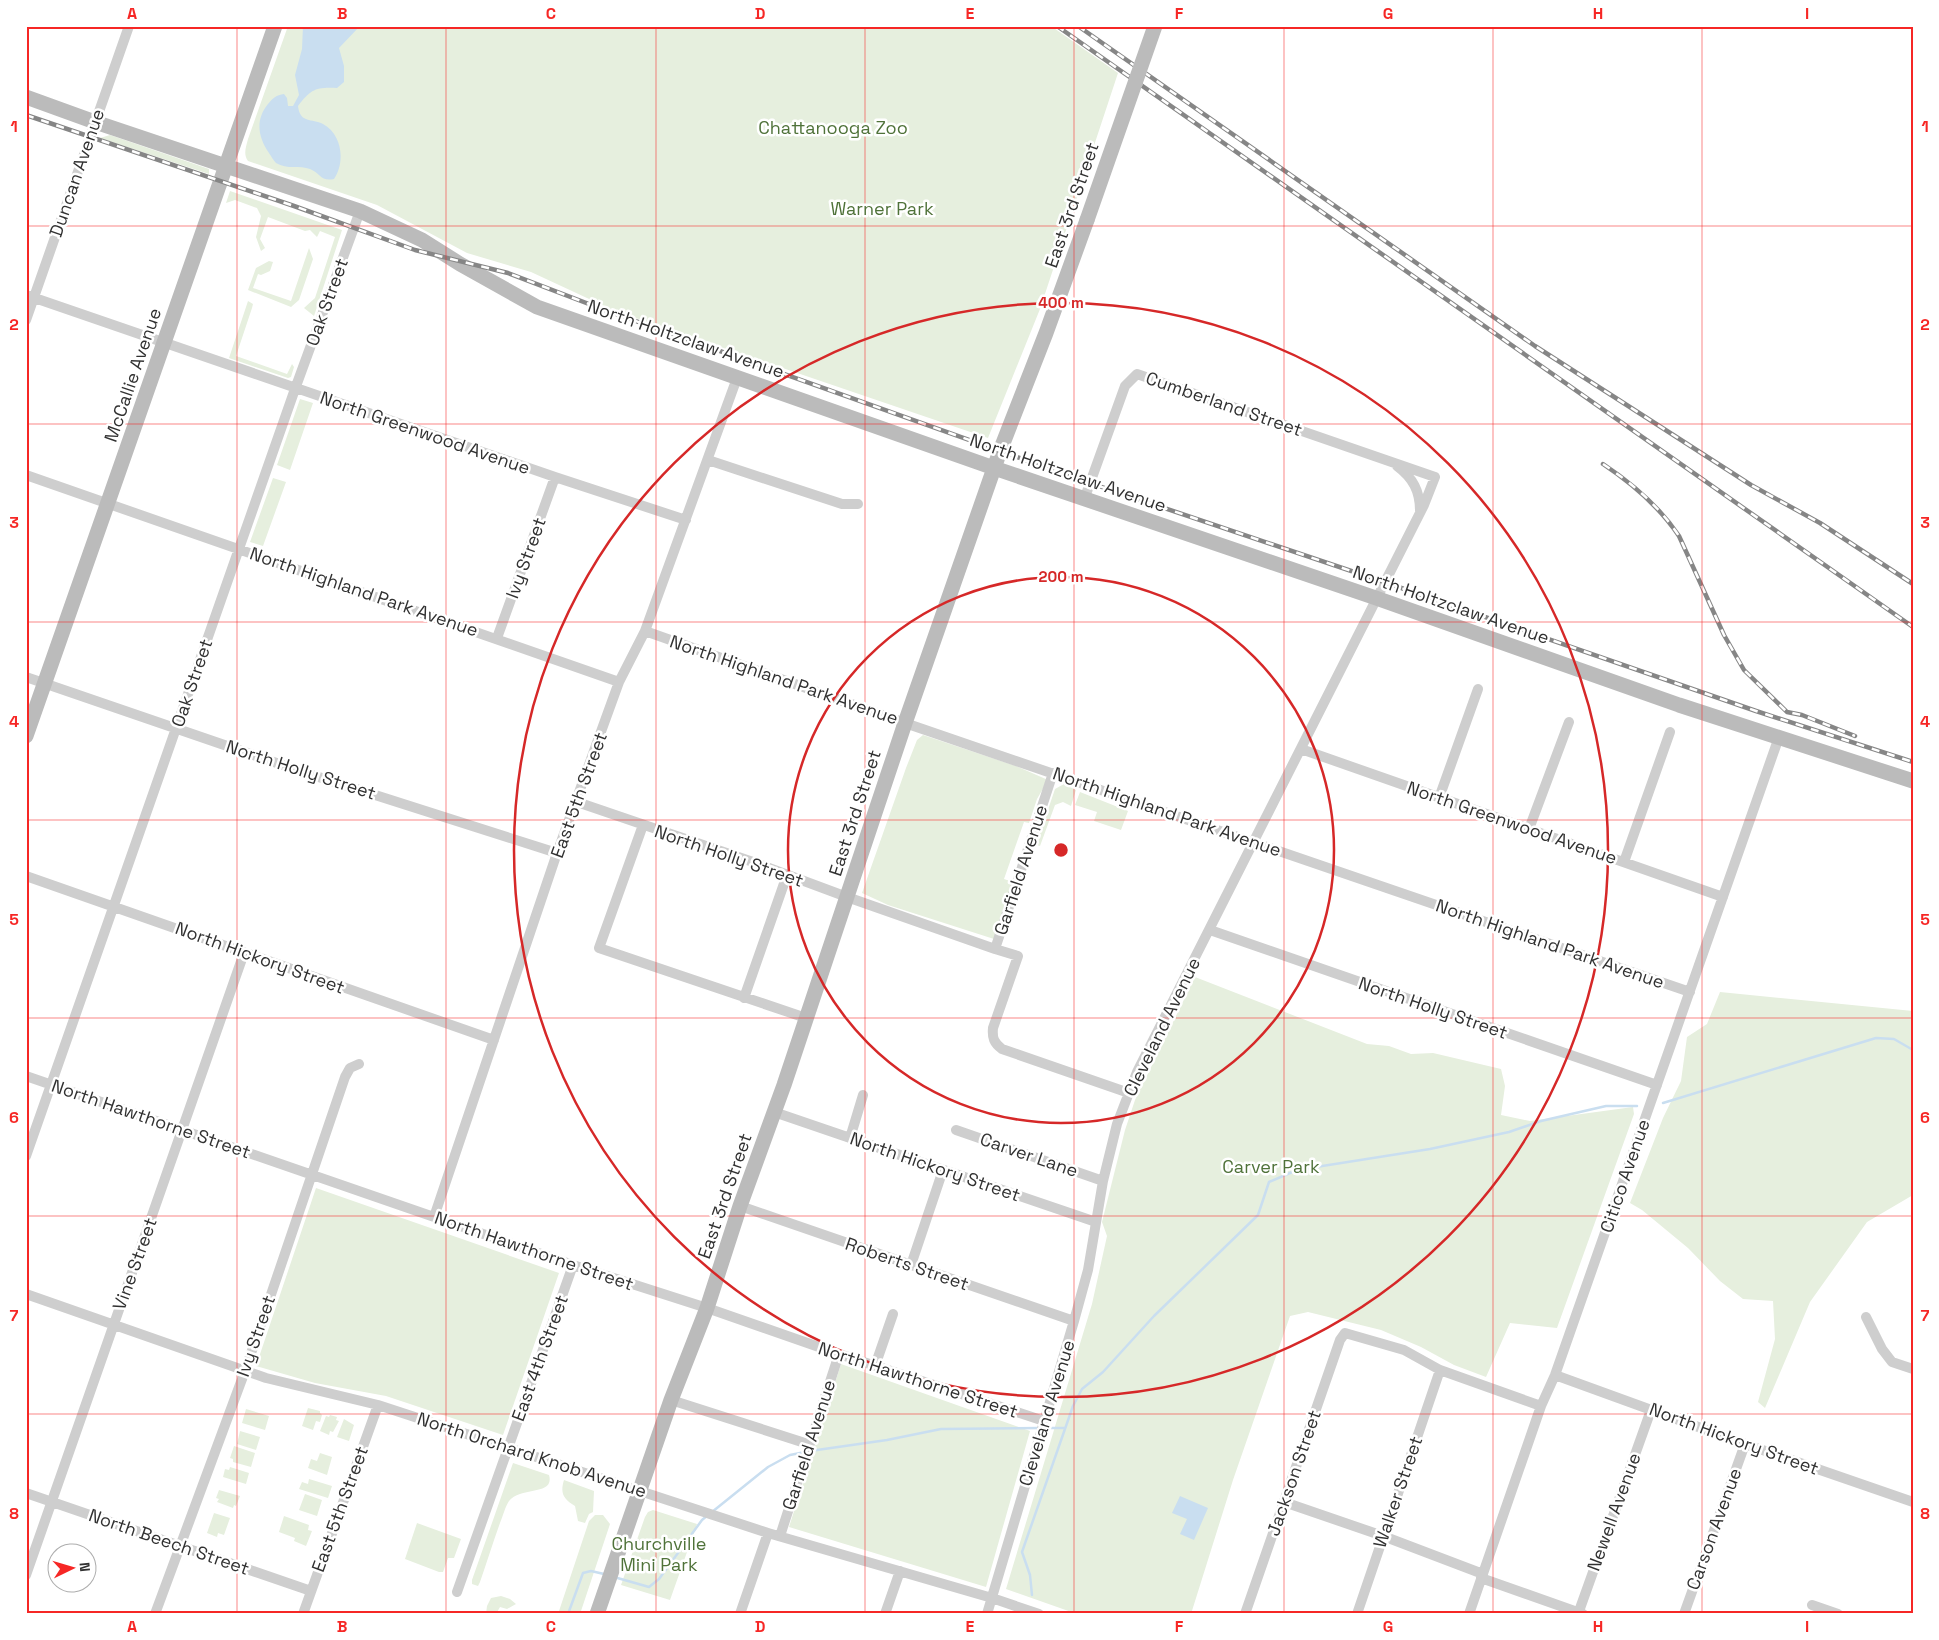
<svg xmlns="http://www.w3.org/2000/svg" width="1939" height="1640" font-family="'Space Grotesk',sans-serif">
  <rect width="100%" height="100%" fill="#fff"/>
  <path fill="#e6efde" d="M288,26H1051L1118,73L1040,309L988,438L615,311L531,272L467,253L377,205L248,161C243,154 246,147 248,139Z
    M110,135L209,169V174L100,138Z
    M230,191L342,230L314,316L304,308L315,298L335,237L320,231L317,237L310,230L305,231L268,217L260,239L265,248L261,251L256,237L261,216L257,208L235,200L226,203Z
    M309,248L313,259L299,300L291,307L248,290L256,268L269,261L273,262L270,271L261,275L258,274L253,288L291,301Z
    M248,301L253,304L252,308L236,356L287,374L292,364L294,367L291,377L288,378L229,358Z
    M300,399L313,403L290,470L277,465Z
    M273,478L286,482L263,546L250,542Z
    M923,735L1016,766L1048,780L1037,799L1029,823L1024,822L1004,879L1013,882L994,939L888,905L862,893L906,768L917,740Z
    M1064,784L1076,790L1071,806L1063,802L1055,805L1040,846L1036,845L1055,789Z
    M1080,792L1128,811L1121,830L1094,821L1097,812L1075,805Z
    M1195,977L1367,1044L1389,1046L1411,1054L1433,1053L1501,1069L1505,1086L1501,1115L1530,1121L1633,1107L1634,1114L1557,1328L1510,1323L1486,1377L1454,1365L1421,1347L1381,1330L1308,1312L1290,1316L1233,1480L1191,1614H1077L1006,1589L1092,1304L1107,1236L1102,1222L1125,1130L1135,1100Z
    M1720,992L1913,1011V1195L1867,1222L1810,1302L1765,1408L1758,1402L1775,1339L1773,1301L1743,1299L1720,1281L1688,1248L1642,1210L1630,1203L1663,1118L1681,1081L1687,1037L1707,1024Z
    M316,1188L559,1273L503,1435L386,1396L315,1383L256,1366Z
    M841,1364L1030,1431L986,1587L789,1527Z
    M308,1408L320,1411V1413L322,1415L320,1422L316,1421L313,1430L302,1426Z
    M246,1409L269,1416L265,1430L242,1423Z
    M330,1415L337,1417L336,1420L339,1421L333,1432L330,1431L329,1435L320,1431L326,1416L329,1417Z
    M344,1419L354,1425L349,1441L337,1437Z
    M240,1431L260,1437L256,1450L237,1444Z
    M234,1446L255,1453L251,1467L233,1462V1459L230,1458Z
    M320,1453L332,1457L327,1475L308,1468L311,1459L317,1461Z
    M513,1463L549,1475C555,1496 521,1486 509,1501C505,1507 503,1516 500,1523C493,1542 487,1562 480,1582L478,1586L472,1584V1580Z
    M230,1467L249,1473L246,1484L223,1477L225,1469L229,1470Z
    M309,1479L332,1486L328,1498L299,1489L302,1482L308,1484Z
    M564,1480L594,1491L593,1512L589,1514L585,1523L578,1521L575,1506C563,1499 560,1493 564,1480Z
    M219,1490L240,1496L236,1506L234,1505L233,1508L217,1502L219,1499L216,1498Z
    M305,1494L322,1500L317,1516L299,1510Z
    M653,1510L697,1524L670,1600L621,1585L645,1517L648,1512Z
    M214,1513L230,1518L224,1535L218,1533L217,1537L207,1533Z
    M595,1515H603L610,1524L580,1614H558L589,1521Z
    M284,1516L309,1525L308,1530L312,1531L306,1546L294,1541L295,1538L279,1532Z
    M417,1523L461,1539L454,1558H448L443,1572H439L405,1559Z
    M501,1596L510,1599L516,1604L507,1609L500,1607L496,1614H486L487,1606L491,1598Z"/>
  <path fill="#c9def0" d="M303,26H360L339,48L344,66V82L337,88C316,87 311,89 298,106C300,124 312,118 323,124C343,135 345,163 334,179C321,182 320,173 310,169C300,165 287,170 276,163C274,161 271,156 269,153C258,137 255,120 268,104C273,98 276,95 284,94L287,98L288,106H293L299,95L295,75L302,49Z
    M1180,1496L1208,1508L1194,1540L1180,1534L1187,1519L1172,1513Z"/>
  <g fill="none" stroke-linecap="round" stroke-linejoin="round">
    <path stroke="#c9def0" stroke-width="2.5" d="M1663,1103L1876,1038L1894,1039L1913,1050
      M1046,1428H1065
      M810,1451L887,1440L941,1429L1040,1428
      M712,1512L768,1467L790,1455L805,1452
      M614,1577L649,1587L659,1579L702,1520L708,1515
      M1032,1595L1030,1575L1022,1552L1073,1406L1082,1389L1103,1372L1154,1316L1258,1215L1269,1182L1297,1170L1430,1149L1509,1132L1541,1121L1606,1106H1637
      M568,1614L583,1573L591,1571L604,1574"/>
    <path stroke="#cecece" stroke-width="10" d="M26,295L555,477L686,520
      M26,320L129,26
      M708,460L842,504H858
      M1397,466C1413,478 1420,491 1420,511
      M26,475L619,682
      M645,631L905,723L1690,992
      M497,638L555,477
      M26,677L303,772L557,853
      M1301,749L1723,897
      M1053,773L995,949L1018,956L993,1028C992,1038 994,1043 1002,1049L1129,1093
      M1439,798L1478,689
      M577,802L750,861L847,897L995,949
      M643,825L599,948L806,1018
      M1529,829L1569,722
      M1624,862L1670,732
      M26,876L494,1040
      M1210,930L1657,1085
      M744,998L787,875
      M26,1076L573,1265L707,1308L839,1354L1044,1421
      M774,1112L1096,1222
      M956,1130L1103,1181
      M850,1138L863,1095
      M26,1156L295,389L360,211
      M740,1206L1074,1321
      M434,1217L557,853L619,682L645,631L737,378
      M911,1265L943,1170
      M26,1294L266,1378L378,1405L768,1533L992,1598L1039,1614
      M1866,1317L1882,1349L1892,1362L1913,1369
      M875,1366L893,1314
      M1555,1375L1745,1444L1913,1502
      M671,1400L808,1444
      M26,1493L311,1591
      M1284,1502L1383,1536L1483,1574
      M780,1536L839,1354
      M26,1575L244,953
      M1481,1578L1583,1614
      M457,1592L573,1265
      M1812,1605L1838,1614
      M155,1614L245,1371L345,1077L350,1068L359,1064
      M303,1614L378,1405
      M740,1614L768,1533
      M885,1614L900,1571
      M987,1614L1074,1321L1088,1270L1103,1181L1117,1124L1137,1072L1424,505L1435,477L1137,374L1125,386L1085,497
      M1245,1614L1340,1340L1345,1333L1404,1350L1440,1370L1541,1406
      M1357,1614L1440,1370
      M1469,1614L1541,1406L1555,1375L1779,737
      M1578,1614L1651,1410
      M1684,1614L1745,1444"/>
    <path stroke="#bbb" stroke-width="15" d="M26,97L95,122L360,211L422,240L460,264L537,307L994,468L1376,598L1679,705L1913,781
      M26,736L275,26
      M597,1614L671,1400L707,1308L740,1206L784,1085L905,723L1000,451L1046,333L1087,220"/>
    <defs>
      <path id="rail" d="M1057,26L1913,627
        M1078,26L1535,346L1751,485L1820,523L1913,584
        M26,115L294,206L415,250L508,273L602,309L1090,483L1384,582L1756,711L1913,762
        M1603,464C1633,484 1659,506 1679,536L1724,635L1744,670L1787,712L1802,715L1855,736"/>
    </defs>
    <use href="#rail" stroke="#868686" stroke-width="4.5"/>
    <use href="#rail" stroke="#fff" stroke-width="2.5" stroke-dasharray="8" stroke-linecap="butt"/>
    <path stroke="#bbb" stroke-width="15" d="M1087,220L1155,26"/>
  </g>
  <path fill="none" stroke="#f62725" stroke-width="1" stroke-opacity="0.55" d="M237,26V1614M446,26V1614M656,26V1614M865,26V1614M1074,26V1614M1284,26V1614M1493,26V1614M1702,26V1614M26,226H1913M26,424H1913M26,622H1913M26,820H1913M26,1018H1913M26,1216H1913M26,1414H1913"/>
  <g fill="none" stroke="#d62828" stroke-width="2.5">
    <circle cx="1061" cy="850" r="273"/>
    <circle cx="1061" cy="850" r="547"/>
  </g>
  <g text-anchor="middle" stroke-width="5" stroke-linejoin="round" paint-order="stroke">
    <g font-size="18" fill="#4f7239" stroke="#fff">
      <text x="833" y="134">Chattanooga Zoo</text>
      <text x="882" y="215">Warner Park</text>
      <text x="1271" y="1173">Carver Park</text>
      <text x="659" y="1550">Churchville<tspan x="659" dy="21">Mini Park</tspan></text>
    </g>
    <g font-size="18" fill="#313131" stroke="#fff">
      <text transform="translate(77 173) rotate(-71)" y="6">Duncan Avenue</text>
      <text transform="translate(1072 205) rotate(-71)" y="6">East 3rd Street</text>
      <text transform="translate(327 302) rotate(-70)" y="6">Oak Street</text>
      <text transform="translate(686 339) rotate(19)" y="6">North Holtzclaw Avenue</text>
      <text transform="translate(133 375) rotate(-71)" y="6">McCallie Avenue</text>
      <text transform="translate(1224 404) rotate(19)" y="6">Cumberland Street</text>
      <text transform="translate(425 433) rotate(19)" y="6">North Greenwood Avenue</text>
      <text transform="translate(1068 473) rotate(19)" y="6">North Holtzclaw Avenue</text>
      <text transform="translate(526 558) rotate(-70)" y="6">Ivy Street</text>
      <text transform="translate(364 592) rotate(19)" y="6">North Highland Park Avenue</text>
      <text transform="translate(1451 605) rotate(19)" y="6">North Holtzclaw Avenue</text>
      <text transform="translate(784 680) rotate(19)" y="6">North Highland Park Avenue</text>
      <text transform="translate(192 683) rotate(-71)" y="6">Oak Street</text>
      <text transform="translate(301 770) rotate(18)" y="6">North Holly Street</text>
      <text transform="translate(579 795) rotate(-70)" y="6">East 5th Street</text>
      <text transform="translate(1167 812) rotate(19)" y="6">North Highland Park Avenue</text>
      <text transform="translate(855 813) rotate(-72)" y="6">East 3rd Street</text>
      <text transform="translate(1512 823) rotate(19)" y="6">North Greenwood Avenue</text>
      <text transform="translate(729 856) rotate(19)" y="6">North Holly Street</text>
      <text transform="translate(1021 870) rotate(-72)" y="6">Garfield Avenue</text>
      <text transform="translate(1550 944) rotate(19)" y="6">North Highland Park Avenue</text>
      <text transform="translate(260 958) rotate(20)" y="6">North Hickory Street</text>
      <text transform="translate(1433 1008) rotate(19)" y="6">North Holly Street</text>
      <text transform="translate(1162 1027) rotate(-64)" y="6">Cleveland Avenue</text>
      <text transform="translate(151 1119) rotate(19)" y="6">North Hawthorne Street</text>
      <text transform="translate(1029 1155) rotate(19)" y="6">Carver Lane</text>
      <text transform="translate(935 1167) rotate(19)" y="6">North Hickory Street</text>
      <text transform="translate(1625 1176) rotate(-71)" y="6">Citico Avenue</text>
      <text transform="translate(725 1196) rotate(-71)" y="6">East 3rd Street</text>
      <text transform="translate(534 1251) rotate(19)" y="6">North Hawthorne Street</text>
      <text transform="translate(135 1264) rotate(-70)" y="6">Vine Street</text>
      <text transform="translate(907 1264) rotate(19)" y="6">Roberts Street</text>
      <text transform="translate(256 1336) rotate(-71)" y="6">Ivy Street</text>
      <text transform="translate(540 1358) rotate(-70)" y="6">East 4th Street</text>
      <text transform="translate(918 1380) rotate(18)" y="6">North Hawthorne Street</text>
      <text transform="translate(1047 1413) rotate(-73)" y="6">Cleveland Avenue</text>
      <text transform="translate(1734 1439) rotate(20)" y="6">North Hickory Street</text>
      <text transform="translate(809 1445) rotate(-72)" y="6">Garfield Avenue</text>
      <text transform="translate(532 1455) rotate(18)" y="6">North Orchard Knob Avenue</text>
      <text transform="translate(1294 1473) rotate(-71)" y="6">Jackson Street</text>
      <text transform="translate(1398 1492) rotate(-71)" y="6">Walker Street</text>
      <text transform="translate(340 1509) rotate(-70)" y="6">East 5th Street</text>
      <text transform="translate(1614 1512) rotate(-70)" y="6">Newell Avenue</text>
      <text transform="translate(1714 1529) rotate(-70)" y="6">Carson Avenue</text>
      <text transform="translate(169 1542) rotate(19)" y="6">North Beech Street</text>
    </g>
  </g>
  <circle cx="1061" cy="850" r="8" fill="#d62828" stroke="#fff" stroke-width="2.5"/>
  <g font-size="15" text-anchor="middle" font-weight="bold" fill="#d62828" stroke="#fff" stroke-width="5" stroke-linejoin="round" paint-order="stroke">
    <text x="1061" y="308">400 m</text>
    <text x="1061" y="582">200 m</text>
  </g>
  <rect width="1939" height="1640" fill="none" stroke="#ffffff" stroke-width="55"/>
  <g transform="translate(72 1568) rotate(85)"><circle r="24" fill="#ffffff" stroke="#adadad"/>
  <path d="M0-4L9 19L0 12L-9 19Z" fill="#f62725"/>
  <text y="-8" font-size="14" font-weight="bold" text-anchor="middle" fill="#313131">N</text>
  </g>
  <rect x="28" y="28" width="1884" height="1584" fill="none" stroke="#f62725" stroke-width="2"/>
  <g font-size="16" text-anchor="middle" font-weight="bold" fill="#f62725">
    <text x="132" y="19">A</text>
    <text x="342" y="19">B</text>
    <text x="551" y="19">C</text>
    <text x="760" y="19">D</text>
    <text x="970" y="19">E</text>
    <text x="1179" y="19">F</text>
    <text x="1388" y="19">G</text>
    <text x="1598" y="19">H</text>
    <text x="1807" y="19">I</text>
    <text x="14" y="132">1</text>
    <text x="1925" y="132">1</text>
    <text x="14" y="330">2</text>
    <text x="1925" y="330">2</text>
    <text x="14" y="528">3</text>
    <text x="1925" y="528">3</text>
    <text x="14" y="727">4</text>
    <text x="1925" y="727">4</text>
    <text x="14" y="925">5</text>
    <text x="1925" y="925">5</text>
    <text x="14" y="1123">6</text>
    <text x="1925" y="1123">6</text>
    <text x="14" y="1321">7</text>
    <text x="1925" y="1321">7</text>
    <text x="14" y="1519">8</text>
    <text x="1925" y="1519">8</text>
    <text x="132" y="1632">A</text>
    <text x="342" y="1632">B</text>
    <text x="551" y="1632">C</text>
    <text x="760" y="1632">D</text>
    <text x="970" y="1632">E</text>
    <text x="1179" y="1632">F</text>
    <text x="1388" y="1632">G</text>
    <text x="1598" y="1632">H</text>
    <text x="1807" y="1632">I</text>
  </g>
</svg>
